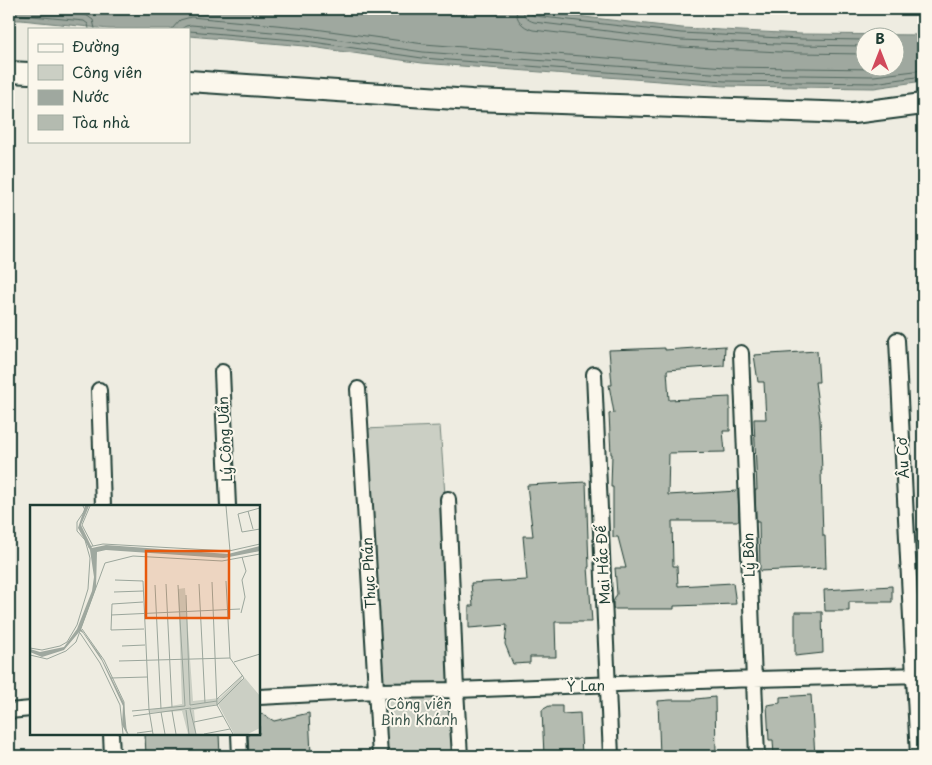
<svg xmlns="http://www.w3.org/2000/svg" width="932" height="765" font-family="'Playpen Sans',sans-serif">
  <rect width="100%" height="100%" fill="#eeece1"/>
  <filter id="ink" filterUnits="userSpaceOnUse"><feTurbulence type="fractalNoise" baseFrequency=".02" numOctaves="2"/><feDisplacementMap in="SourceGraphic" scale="10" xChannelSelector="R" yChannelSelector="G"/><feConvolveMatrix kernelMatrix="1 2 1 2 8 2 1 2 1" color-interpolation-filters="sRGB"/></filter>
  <g filter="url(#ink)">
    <path fill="#cbcfc4" stroke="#75867c" d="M440,426L464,756H380L363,429Z"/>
    <path fill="#9fa89f" stroke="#6c7d74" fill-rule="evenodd" d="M9,9H513L682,28L801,34L923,35V81L874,88L725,86L422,63L305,46L189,36V29H109L21,20H9ZM864,38H894V68H864Z"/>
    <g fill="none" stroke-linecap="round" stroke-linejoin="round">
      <path stroke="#52685f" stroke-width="1" d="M9,9H22L86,15L93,20L95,29
        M516,9C516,20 522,27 533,30L680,47L800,53L864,54
        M523,9C523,16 527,20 534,22L681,40L801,45L864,46
        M530,9L531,14L535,16L681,33L801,39L864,40
        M9,15H22L84,21L88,24L89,29
        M172,29L180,20L191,17L308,28L424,44L725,67L873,69L883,68
        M181,29L186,26L191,25L307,35L423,52L725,74L874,76L923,70
        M189,31L306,41L422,58L725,81L874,83L923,76"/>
    </g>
    <path fill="#b4bbb0" stroke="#1f3d34" d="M725,346L724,366L667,370L669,400L730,397V431H723L725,452L669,453L668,495L738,491L739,521H672L673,566H677L678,586L733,583L736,604L674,606V609H613V602L617,594L615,568H626L618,537H613V487H611L612,454H611L609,414L614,413L609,385H612L609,350L665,348V350Z
      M817,351L819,382H815L820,419L822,471H821L823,536H825L826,568L760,571L759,522H756L755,490H757L754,419H766L764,382H758L754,355Z
      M586,482L589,567H588L592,622H555L556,657H530V663L513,664L505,644L507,625L469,628V606H473L471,583L527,580L523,536H533L527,485Z
      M892,586V602H849V611H825L824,590Z
      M795,612H822L823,653L795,656Z
      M811,695L815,756H774L773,740H769L767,705L780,703V697Z
      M715,697L716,754H706V756H660L658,701L670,700H696V699Z
      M549,706H562V714L580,713L582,756H544L542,710Z
      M259,712L274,721L309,713L311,755L249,756L248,734H259Z
      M145,734H219L220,756H146Z"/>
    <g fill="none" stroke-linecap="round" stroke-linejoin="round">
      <defs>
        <path id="street" d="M897,340L918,756
          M741,353L757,756
          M222,372L228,506
          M594,374L611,756
          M358,389L380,756
          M99,390L103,506
          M448,499L456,690L460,756
          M259,697L376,691L456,690L754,679L923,675
          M9,711L31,709
          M111,734L112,756
          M239,734L240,756"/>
        <path id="secondary" d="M9,72L29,73
          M189,81L471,100L853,113L923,104"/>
      </defs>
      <use href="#street" stroke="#1f3d34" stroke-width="18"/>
      <use href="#secondary" stroke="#1f3d34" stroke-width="24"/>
      <use href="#street" stroke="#fbf7ec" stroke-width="14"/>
      <use href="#secondary" stroke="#fbf7ec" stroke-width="20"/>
    </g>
  </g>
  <g text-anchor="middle" stroke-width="4" stroke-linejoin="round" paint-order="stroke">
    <g font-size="14" fill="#1f3d34" stroke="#fbf7ec">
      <text transform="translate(225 439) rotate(-93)" y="5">Lý Công Uẩn</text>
      <text transform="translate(903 458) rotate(-93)" y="5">Âu Cơ</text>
      <text transform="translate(749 555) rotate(-92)" y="5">Lý Bôn</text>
      <text transform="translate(603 565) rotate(-93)" y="5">Mai Hắc Đế</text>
      <text transform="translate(369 573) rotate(-93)" y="5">Thục Phán</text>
      <text transform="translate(586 686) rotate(-2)" y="5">Ỷ Lan</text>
    </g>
    <g font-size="14" fill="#415a51" stroke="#fbf7ec">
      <text x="419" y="709">Công viên<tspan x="419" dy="16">Bình Khánh</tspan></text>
    </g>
  </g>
  <g transform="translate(30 505)">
    <rect width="230" height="230" fill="#eeece1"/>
    <path d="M155,83L163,196L190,193L213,170L211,175L215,173L230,191V223L218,229H204L188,199L164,205L166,229H158L152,206L119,208V205L152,199L148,84Z" fill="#cbcfc4"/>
    <path d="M55,1H59L51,20L62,43L76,40L198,49L230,41V46L194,53L76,45L67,47L66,83L51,124L70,150L94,198L97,229L92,220L93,201L72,156L53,128L50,126L34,145L12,152L0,147V144L10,147L34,142L47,124L62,86L64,72L60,45L48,23Z" fill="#9fa89f"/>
    <path fill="none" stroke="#9ba69c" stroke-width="1" d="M60,1L52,20L63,41M196,1L200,46M230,3L208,9L212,27L230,24M218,6L223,24M58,42L73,39L199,46L230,39M85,75L113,76L119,205L123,229M182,77L187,200L203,229M136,79L142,202M169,79L175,198M125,80L131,204M84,87L113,86M156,90L160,200L187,196M113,97L82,99L81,125L114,124M211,108L215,92L212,75L216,66L212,52M81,110L210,104M52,124L74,155L94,197V220L98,229M50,128L70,158L90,200L93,229M92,141L115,140M0,143L12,145L30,141L37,137L47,120L58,84L60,53L55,35L47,26V17L55,5L53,1M0,150L17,154L36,146L46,137L75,58L103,51L192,56L230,49M89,156L200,153M204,157L230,149M81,173L117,172M187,194L213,170M156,205L159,229M102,206L155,201L148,80M142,206L146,229M131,207L135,229M103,211L161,203M164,217L193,211M107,228L122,226M166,229L160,204L187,200L214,173L200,153L196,76M174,229L200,224"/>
    <path fill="#e8590c" fill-opacity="0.15" stroke="#e8590c" stroke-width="2.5" d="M116,46H199V113H116Z"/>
    <rect width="230" height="230" fill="none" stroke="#1f3d34" stroke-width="2.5"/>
  </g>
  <rect width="932" height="765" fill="none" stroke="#fbf7ec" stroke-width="30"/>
  <rect x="15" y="15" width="902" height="735" fill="none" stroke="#1f3d34" stroke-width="2" filter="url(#ink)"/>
  <rect x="28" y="28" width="162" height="115" fill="#fbf7ec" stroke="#a3ada2"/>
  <rect x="38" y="44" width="25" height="8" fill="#fbf7ec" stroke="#a3ada2"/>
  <text x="72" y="52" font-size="15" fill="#1f3d34">Đường</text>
  <rect x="38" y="65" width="25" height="15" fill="#cbcfc4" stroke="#a3ada2"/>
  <text x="72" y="78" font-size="15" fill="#1f3d34">Công viên</text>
  <rect x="38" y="90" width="25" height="15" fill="#9fa89f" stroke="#a3ada2"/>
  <text x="72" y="102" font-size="15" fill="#1f3d34">Nước</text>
  <rect x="38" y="115" width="25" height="15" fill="#b4bbb0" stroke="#a3ada2"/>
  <text x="72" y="128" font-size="15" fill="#1f3d34">Tòa nhà</text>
  <g transform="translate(880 52)"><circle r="24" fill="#fbf7ec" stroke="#a3ada2"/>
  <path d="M0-4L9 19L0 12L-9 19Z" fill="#d1495b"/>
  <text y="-8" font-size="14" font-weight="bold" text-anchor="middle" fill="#1f3d34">B</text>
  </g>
</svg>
